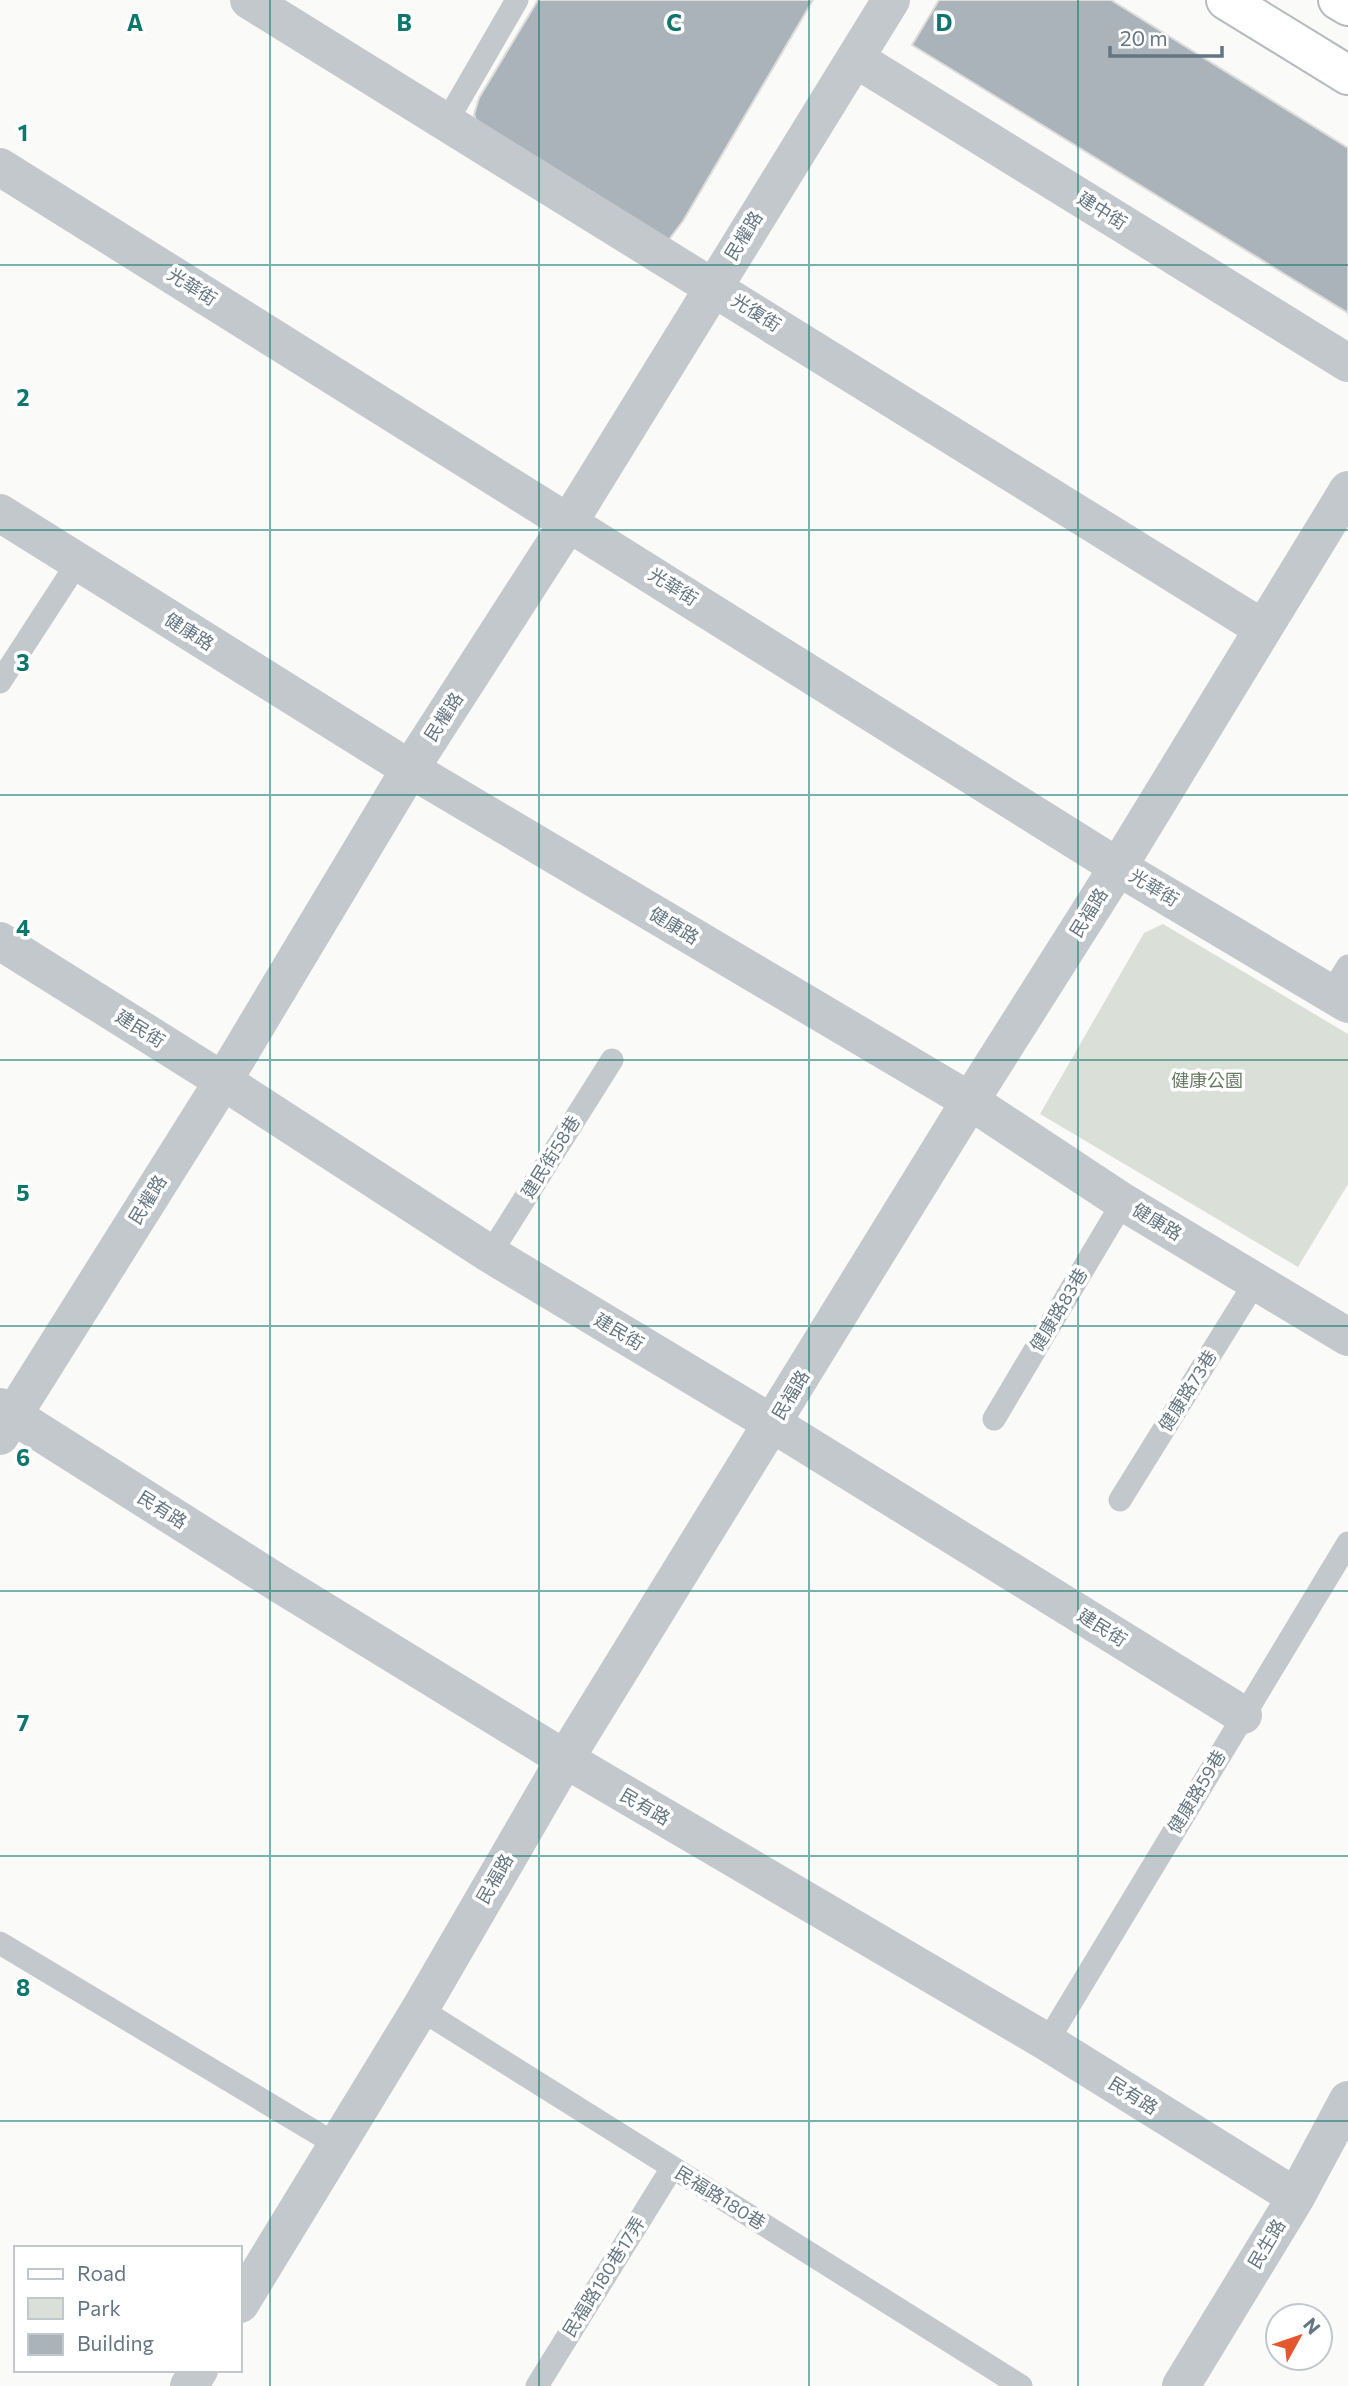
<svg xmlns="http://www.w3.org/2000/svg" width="1348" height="2386" font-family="Commissioner,'Noto Sans TC',sans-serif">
  <rect width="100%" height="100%" fill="#fafaf8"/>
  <path fill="#dadfd7" d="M1163,924L1348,1034V1184L1298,1267L1040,1114L1144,933Z"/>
  <path fill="#aab3b9" stroke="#dcdcda" stroke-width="2" d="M538,0H813L683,221L667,242L484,138L474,115L479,98Z
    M939,0H1111L1348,148V313L912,45Z"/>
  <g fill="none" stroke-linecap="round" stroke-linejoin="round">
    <defs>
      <path id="primary" d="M1226,0L1348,75
        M1338,0L1348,6"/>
    </defs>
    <use href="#primary" stroke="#b5babe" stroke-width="42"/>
    <path stroke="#c3c8cc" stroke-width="23" d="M447,121L517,0
      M0,682L78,562
      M1331,993L1348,966
      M490,1254L612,1060
      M994,1419L1123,1202
      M1120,1500L1256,1281
      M0,1943L337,2145
      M420,2009L1021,2386
      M1047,2042L1348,1543
      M537,2386L672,2168"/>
    <path stroke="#c3c8cc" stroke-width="38" d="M249,0L1262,628
      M856,59L1348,363
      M0,167L1118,867L1348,1004
      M0,513L410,769L970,1101L1123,1202L1348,1337
      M0,941L223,1081L490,1254L773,1424L1243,1715
      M0,1407L278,1583L565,1759L1047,2042L1296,2197
      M0,1436L223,1081L410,769L569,522L891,0
      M240,2304L420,2009L565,1759L970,1101L1118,867L1348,490
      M189,2386L199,2370
      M1181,2386L1296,2197L1348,2100"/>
    <use href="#primary" stroke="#fff" stroke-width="38"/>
  </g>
  <path fill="none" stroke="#0f766e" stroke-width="2" stroke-opacity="0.55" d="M270,0V2386M539,0V2386M809,0V2386M1078,0V2386M0,265H1348M0,530H1348M0,795H1348M0,1060H1348M0,1326H1348M0,1591H1348M0,1856H1348M0,2121H1348"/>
  <g text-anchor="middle" stroke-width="7" stroke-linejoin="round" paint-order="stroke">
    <g font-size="18" fill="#657683" stroke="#fff">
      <text transform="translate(1102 211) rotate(32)" y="6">建中街</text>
      <text transform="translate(744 236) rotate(-58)" y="6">民權路</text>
      <text transform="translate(192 287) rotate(32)" y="6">光華街</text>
      <text transform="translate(756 313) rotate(32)" y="6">光復街</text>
      <text transform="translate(673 587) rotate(32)" y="6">光華街</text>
      <text transform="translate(189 632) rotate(32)" y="6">健康路</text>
      <text transform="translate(444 717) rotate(-57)" y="6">民權路</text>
      <text transform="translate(1154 888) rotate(31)" y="6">光華街</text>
      <text transform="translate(1089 913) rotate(-58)" y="6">民福路</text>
      <text transform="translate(674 926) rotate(31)" y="6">健康路</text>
      <text transform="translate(140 1029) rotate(32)" y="6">建民街</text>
      <text transform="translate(551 1157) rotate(-58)" y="6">建民街58巷</text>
      <text transform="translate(148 1200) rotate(-58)" y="6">民權路</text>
      <text transform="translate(1157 1222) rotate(31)" y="6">健康路</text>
      <text transform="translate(1059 1310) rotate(-59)" y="6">健康路83巷</text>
      <text transform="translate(619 1332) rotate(31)" y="6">建民街</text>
      <text transform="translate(1188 1391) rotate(-58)" y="6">健康路73巷</text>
      <text transform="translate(791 1395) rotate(-59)" y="6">民福路</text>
      <text transform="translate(162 1510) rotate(32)" y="6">民有路</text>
      <text transform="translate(1102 1628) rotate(32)" y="6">建民街</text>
      <text transform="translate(1197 1792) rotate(-59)" y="6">健康路59巷</text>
      <text transform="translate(645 1807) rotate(30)" y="6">民有路</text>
      <text transform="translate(495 1879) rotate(-60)" y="6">民福路</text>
      <text transform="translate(1133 2096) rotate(32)" y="6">民有路</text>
      <text transform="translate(720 2198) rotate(32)" y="6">民福路180巷</text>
      <text transform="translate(1267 2244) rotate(-59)" y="6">民生路</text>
      <text transform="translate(604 2277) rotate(-58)" y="6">民福路180巷17弄</text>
    </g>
    <g font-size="18" fill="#687a64" stroke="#fff">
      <text x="1207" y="1087">健康公園</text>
    </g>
  </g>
  <g font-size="23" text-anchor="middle" font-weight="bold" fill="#0f766e" stroke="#fff" stroke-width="7" stroke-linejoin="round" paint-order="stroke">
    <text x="135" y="31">A</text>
    <text x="404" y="31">B</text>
    <text x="674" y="31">C</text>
    <text x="944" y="31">D</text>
    <text x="23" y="141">1</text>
    <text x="23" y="406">2</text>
    <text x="23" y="671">3</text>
    <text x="23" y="936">4</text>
    <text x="23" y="1201">5</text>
    <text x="23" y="1466">6</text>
    <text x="23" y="1731">7</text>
    <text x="23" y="1996">8</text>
  </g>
  <rect x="14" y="2246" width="228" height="126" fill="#ffffff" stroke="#c1c8cd" stroke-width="2"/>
  <rect x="28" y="2269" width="35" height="10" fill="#ffffff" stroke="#c1c8cd" stroke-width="2"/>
  <text x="77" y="2281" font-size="21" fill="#657683">Road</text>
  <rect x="28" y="2298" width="35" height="21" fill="#dadfd7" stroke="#c1c8cd" stroke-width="2"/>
  <text x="77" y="2316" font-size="21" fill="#657683">Park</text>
  <rect x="28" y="2334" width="35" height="21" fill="#aab3b9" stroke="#c1c8cd" stroke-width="2"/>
  <text x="77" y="2351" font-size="21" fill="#657683">Building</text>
  <g transform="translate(1299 2337) rotate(50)"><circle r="33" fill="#ffffff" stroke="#c1c8cd" stroke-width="2"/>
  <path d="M0-5L12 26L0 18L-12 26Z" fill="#e4572e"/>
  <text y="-10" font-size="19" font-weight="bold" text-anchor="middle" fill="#657683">N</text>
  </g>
  <path d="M1110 46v10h112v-10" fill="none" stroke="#657683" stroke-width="3.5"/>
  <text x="1120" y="46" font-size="21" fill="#657683" stroke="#ffffff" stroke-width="5" paint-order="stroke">20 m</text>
</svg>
